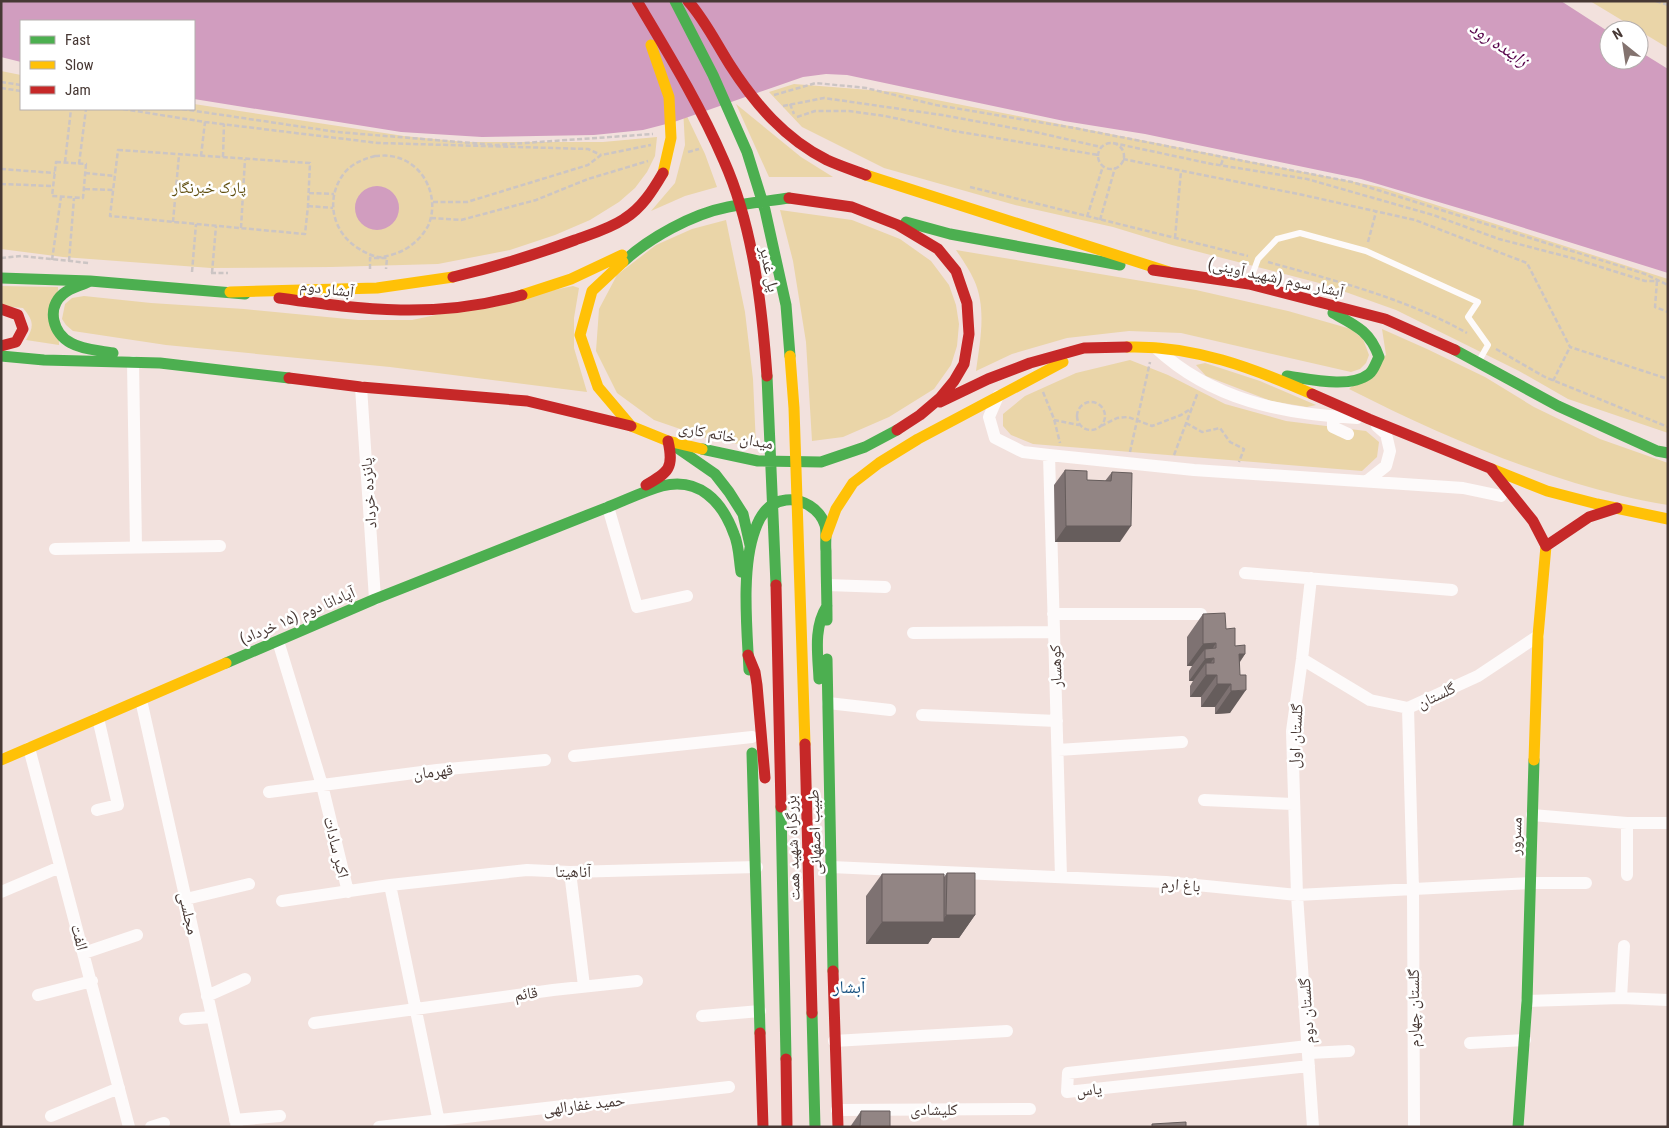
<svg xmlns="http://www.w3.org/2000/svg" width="1669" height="1128" font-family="'Roboto Condensed','Noto Naskh Arabic',sans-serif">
  <rect width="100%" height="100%" fill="#f2e1dd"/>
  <path fill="#ead5a8" d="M1590,1H1668V48Z
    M1,71L21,75V109H194V104L404,136L465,142H603L657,137L655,156L647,172L635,188L619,202L590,220L555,235L510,250L438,264L331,267L211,268L63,257L1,249Z
    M794,84L896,92L1380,187L1668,279V433L1568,399L1519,371L1396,310L1323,284L1172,245L1113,227L1015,205L884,168L802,127L769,92Z
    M736,104L801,157L833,177H769Z
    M683,108L705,154L717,187L685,196L651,211L675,183L685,145Z
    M780,210L852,220L900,239L931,261L949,285L956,305L959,324L957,346L951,365L934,389L889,417L843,437L812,441L806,342L793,261Z
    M726,220L745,312L753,379L756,446L715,441L654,420L617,393L596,351L599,309L617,275L656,245L692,229Z
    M956,250L1196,290L1288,311L1351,329L1363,339L1369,355L1366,363L1360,369L1351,372L1181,333L1129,331L1067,338L1012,354L976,371C980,342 987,308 974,280C969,269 962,259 956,250Z
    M1,286L58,287L59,345L26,340C35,326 33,320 23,308L1,306Z
    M573,286L579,288L574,318V348L587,392L390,367L166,345L73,331L66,325L62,319L65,304L72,298L84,296L151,303L244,309L358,320H412Z
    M1382,329L1427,349L1485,377L1534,407L1600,439L1668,463V505C1636,500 1605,492 1575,483C1496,459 1422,426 1349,389L1386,355Z
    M1130,360L1168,375L1225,404L1286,421L1366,431L1379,442L1377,457L1362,471L1033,444L1011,435L1003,426V414L1025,396L1076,373Z
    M1205,363L1260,381L1316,405L1307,407L1271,401L1206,376L1196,365Z"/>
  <path fill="#d19dbf" d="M1,1H1561L1609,32V60H1639V51L1668,69V273L1489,217L1361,179L1145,134L1064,121L847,75L826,74L803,77L674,122L643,130L594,135L482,137L401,132L194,99V21H21V62L1,57Z
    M355 208a22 22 0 1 1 44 0a22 22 0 1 1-44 0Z"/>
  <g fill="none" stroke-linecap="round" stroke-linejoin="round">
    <path stroke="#ccc5c4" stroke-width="2.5" stroke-dasharray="5 2.5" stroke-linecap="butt" d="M1656,1L1668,5
      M1,82L21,85
      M1,88L21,91
      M774,95L816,83L866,88L936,105L1074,128L1352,182L1645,274L1668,285
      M790,104L794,114
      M783,106L824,98L942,115L1035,132L1101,147
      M123,109L205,122L378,143L588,149L601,155
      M182,109L337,132L496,145L653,134
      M797,117L815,111H849L885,116L954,131L1098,155
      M1113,143L1212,164L1307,179L1433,215L1499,239L1572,258L1645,281H1656
      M1098 156a13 13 0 1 1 26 0a13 13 0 1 1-26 0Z
      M118,150L310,163L308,206L305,234L110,216Z
      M688,152L699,149
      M201,156L205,122
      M375,156C380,156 385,155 390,156C423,160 441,197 428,226C422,237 414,244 404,250C398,253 389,256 382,257C376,258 366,253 361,250C332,234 324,198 345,172C353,163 364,159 375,156Z
      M223,157L224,124
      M1123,159L1303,195L1415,220L1527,263L1570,347L1668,379
      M56,162L86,164L83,198L52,196Z
      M65,162L71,109
      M79,164L86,109
      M1221,165L1224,156
      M1,169L55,173
      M85,173L115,176
      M1,184L53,186
      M970,187L1248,256
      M85,189L113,190
      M309,193L334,194
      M433,202H467L588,165L601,155L651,145
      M308,206L333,208
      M1087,217L1103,166
      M431,218L461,220L536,200L588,179L648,161
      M1100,220L1115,168
      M173,222L179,155
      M241,228L245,159
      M1175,238L1181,171
      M1368,242L1376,212
      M1,258L21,256L89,263
      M52,260L61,197
      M69,261L74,198
      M1268,262C1336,281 1405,298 1467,333
      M370,269V258H387L386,269
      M192,272L196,224
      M211,273H228
      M212,273L216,226
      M1657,281L1655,307L1668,312
      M1496,349L1545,377L1668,427
      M1553,381L1570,347
      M1043,392L1054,419L1060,443
      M1077 416a14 14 0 1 1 28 0a14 14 0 1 1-28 0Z
      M1054,420L1079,425
      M1186,423L1202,432L1220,428L1230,442L1244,449L1239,462
      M1101,426L1117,418L1128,417L1152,426L1181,415L1192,408
      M1130,452L1150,362
      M1174,455L1198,392"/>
    <path stroke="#fdfafa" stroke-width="6" d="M1250,281L1258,259L1277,239L1300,233L1366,251L1478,302L1468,317L1488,345L1480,359"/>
    <path stroke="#fdfafa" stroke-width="12" d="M1156,348C1212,400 1282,414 1357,418
      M133,362L136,547
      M361,387L375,599
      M998,396L989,417L995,438L1023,452L1049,455L1194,470L1463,488L1501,496
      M1333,417V427L1348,434
      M1049,455L1061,877
      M1367,481L1386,466L1390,451L1386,434L1377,426
      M608,507L637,607L687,596
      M55,549L220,546
      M1245,573L1452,590
      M1311,578L1302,659L1292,731L1297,895L1313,1127
      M827,585L885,587
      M1053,614H1201
      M913,633L1054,632
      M278,641L322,785L348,892
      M1302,659L1370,700L1408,708L1478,676L1538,636
      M141,700L237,1127
      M828,703L890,710
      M1408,708L1413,889L1414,1127
      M922,715L1057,721
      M29,748L129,1127
      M1058,750L1182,742
      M574,756L752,737
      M269,792L437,770L545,760
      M1204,800L1293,804
      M97,810L118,805L98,718
      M1532,815L1627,823H1668
      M831,867L1166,882L1297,895L1530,883H1586
      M570,872L584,986
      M1627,875V823
      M390,885L527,870L570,872L757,867
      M1,892L60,867
      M186,899L249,884
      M282,901L390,885L440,1127
      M84,953L137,935
      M38,995L92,981
      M207,996L245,979
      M1621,998L1624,946
      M1527,1001L1621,998L1668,1000
      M702,1016L760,1011
      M185,1019L212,1017
      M314,1023L553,990L637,981
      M834,1041L1007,1031
      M1470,1043L1525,1040
      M1308,1046L1068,1073L1067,1092L1309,1066
      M1309,1053L1349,1051
      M837,1110L1030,1109
      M51,1116L119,1088
      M235,1120L280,1116
      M151,1127L164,1123
      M379,1127L729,1087"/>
    <path stroke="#4caf50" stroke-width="11" d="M675,1L713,75L747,152L765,210L786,305L790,356
      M906,222L950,234L1120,265
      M623,262C649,238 692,214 728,207C748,203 769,201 789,198
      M1,278L90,281L245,294
      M88,282C80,286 70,288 63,294C46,308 53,334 71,343C83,350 99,350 113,353
      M1455,350L1558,406L1657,451L1668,453
      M1,356L44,360L160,363L289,378
      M767,376L776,585
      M1287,376C1309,379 1350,389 1369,374C1374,370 1376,362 1379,357C1370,331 1355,325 1333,313
      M676,447L715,474L729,492L743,514L750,545
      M702,449L758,461L821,462L865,447L897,430
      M608,507C626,500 644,491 662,486C699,477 722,501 734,534C739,545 739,560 741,572
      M827,659L833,971
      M226,663L375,599L608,507
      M749,670C747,629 741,568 755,530C760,515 769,502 786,500C802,498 820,509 825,525C827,532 825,543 826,551C826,574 827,597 827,620
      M819,679C818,655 813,628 827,606
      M752,753L760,1033
      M781,807L786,1059
      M812,1013L815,1127
      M1518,1127L1527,1001L1534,760"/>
    <path stroke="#ffc107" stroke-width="11" d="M651,45L669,97L671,138L663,173
      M866,175L1169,272
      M623,262L592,291L580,335L598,387L631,426L668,441L702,449
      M230,292L377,288L453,277
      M522,295L571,279L622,255
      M1127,347C1193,345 1253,368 1312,394
      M790,356L794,408L805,744
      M1492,469L1547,491L1597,504L1668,519
      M826,536L836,509L853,483L879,463L918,439L1063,362
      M1,760L226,663
      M1534,760L1538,636L1546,546"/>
    <path stroke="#c62828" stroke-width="11" d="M637,1C668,53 700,105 724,161C753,226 762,306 767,376
      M688,1C705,20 716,43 730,65C755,104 785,139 827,160C840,166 853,170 866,175
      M789,198L852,207L898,225L938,249L956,271L967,303L969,334L964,364L954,381L940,398L920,415L897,430
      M1153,270L1249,284L1385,319L1455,350
      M453,277C495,267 535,255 575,240C591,234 609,229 624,219C642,208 653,190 663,173
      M279,298C366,310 435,319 522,295
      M1,309L18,315L23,329L16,342L1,346
      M289,378L361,387L527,401L631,426
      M1312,394L1369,419L1492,469
      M940,402L988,379L1030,363L1084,348L1127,347
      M1491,469L1533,521L1546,546
      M646,485C669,472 674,468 668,441
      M1546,546L1589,517L1617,508
      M776,585L781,807
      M748,655L755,672L757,685L765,778
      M805,744L812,1013
      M833,971L838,1127
      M760,1033L763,1127
      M786,1059L787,1127"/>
  </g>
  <path fill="#7e7272" d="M1065,470L1087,480L1105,481L1112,472L1120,542H1055L1054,485Z
    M1203,614L1226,629L1235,646L1245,654L1240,662L1230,713L1215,714V707H1201V697H1190V686L1193,681H1189V671L1192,666H1187V637Z
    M947,873L975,915L959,938H932L928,944H866V896L882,874L944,877Z
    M861,1111L890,1127H850Z"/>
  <path fill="#665d5c" d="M1066,526H1131L1120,542H1055Z
    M1216,643L1206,659L1214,658L1206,670V663L1193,681H1189L1205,659V649L1192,666H1187L1203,644Z
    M1239,654H1245L1229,677Z
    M1206,675H1217L1201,697H1190Z
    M1217,684H1231L1215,707H1201Z
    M1246,690L1230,713L1215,714L1231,691Z
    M946,915H975L959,938H932L928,944H866L882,922H942Z"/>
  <path fill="#928584" stroke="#665d5c" d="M1065,470L1087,471V480L1111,481L1112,472L1132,473L1131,526H1066Z
    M1225,613L1226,629L1235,628V646L1245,645V654H1239L1240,675H1246V690L1231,691V684H1217V675H1206V663H1214V658L1205,659V649L1216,648V643L1203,644V614Z
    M947,873H975V915H946Z
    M882,874H944V922H882Z
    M861,1111H890V1127H860Z
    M1186,1122V1127H1152V1124Z"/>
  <g text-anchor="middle" stroke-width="5" stroke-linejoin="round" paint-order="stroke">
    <g font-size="16" fill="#604f0f" stroke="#fff">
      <text x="209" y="193">پارک خبرنگار</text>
    </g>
    <g font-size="16" fill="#473834" stroke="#fff">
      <text transform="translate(770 269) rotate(79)" y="6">پل غدیر</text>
      <text transform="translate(1276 277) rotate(12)" y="6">آبشار سوم (شهید آوینی)</text>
      <text transform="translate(327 288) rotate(7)" y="6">آبشار دوم</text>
      <text transform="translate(726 435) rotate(10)" y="6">میدان خاتم کاری</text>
      <text transform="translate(368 493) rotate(-94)" y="6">پانزده خرداد</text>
      <text transform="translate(297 615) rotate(-23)" y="6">آپادانا دوم (۱۵ خرداد)</text>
      <text transform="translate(1055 666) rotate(-92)" y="6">کوهسار</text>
      <text transform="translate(1436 695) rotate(-25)" y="6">گلستان</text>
      <text transform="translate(1295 736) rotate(-87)" y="6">گلستان اول</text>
      <text transform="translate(433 771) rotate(-6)" y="6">قهرمان</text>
      <text transform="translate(814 832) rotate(-92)" y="6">طبیب اصفهانی</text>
      <text transform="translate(1515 836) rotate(-88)" y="6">مسرور</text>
      <text transform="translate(337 847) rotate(76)" y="6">اکبر سادات</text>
      <text transform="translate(792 848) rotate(-92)" y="6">بزرگراه شهید همت</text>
      <text x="573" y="877">آناهیتا</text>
      <text transform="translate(1181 884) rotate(5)" y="6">باغ ارم</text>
      <text transform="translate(189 913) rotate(77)" y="6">مجلسی</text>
      <text transform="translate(80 937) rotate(75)" y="6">الفت</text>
      <text transform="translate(526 993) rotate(-8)" y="6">قائم</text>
      <text transform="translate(1413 1008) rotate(-90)" y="6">گلستان چهارم</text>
      <text transform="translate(1306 1011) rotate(-94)" y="6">گلستان دوم</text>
      <text transform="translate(1089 1089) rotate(-6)" y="6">یاس</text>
      <text transform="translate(584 1104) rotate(-7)" y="6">حمید غفارالهی</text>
      <text x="934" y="1115">کلیشادی</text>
    </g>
    <g font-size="18" font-style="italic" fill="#550048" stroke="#fff">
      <text transform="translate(1499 44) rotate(34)" y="6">زاینده رود</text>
    </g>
    <g font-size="18" fill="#144e7e" stroke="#fff">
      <text x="849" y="993">آبشار</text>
    </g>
  </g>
  <rect width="1669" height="1128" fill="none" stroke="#473834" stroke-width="5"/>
  <rect x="20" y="20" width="175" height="90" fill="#ffffff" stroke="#b5afae"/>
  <rect x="30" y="36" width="25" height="8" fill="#4caf50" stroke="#b5afae"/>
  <text x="65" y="45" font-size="15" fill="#473834">Fast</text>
  <rect x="30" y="61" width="25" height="8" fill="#ffc107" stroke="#b5afae"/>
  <text x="65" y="70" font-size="15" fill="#473834">Slow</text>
  <rect x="30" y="86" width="25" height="8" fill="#c62828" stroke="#b5afae"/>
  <text x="65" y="95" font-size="15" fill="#473834">Jam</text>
  <g transform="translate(1624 45) rotate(330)"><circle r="24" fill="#ffffff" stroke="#b5afae"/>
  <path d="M0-4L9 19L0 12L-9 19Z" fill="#83736f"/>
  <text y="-8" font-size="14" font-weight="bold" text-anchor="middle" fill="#473834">N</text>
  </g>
</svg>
